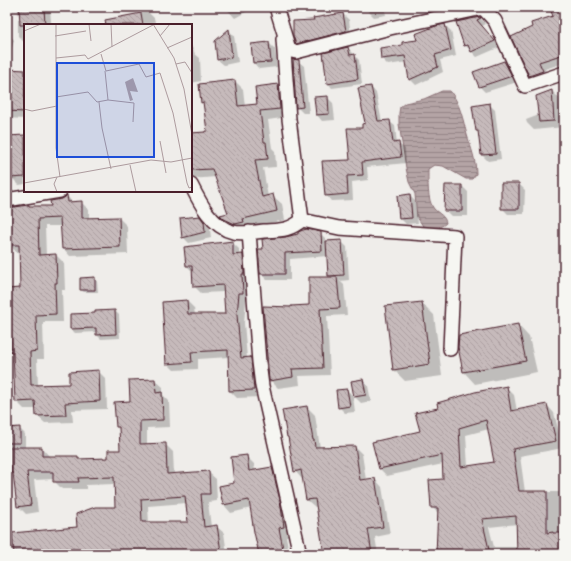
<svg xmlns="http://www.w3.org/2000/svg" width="571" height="561" font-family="'Playpen Sans',sans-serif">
  <defs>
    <pattern id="water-rules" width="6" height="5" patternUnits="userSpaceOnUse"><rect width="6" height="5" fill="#b4a4a5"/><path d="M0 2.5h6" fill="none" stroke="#948587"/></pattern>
    <pattern id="building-back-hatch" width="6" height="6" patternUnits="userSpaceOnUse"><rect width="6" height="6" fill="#c6babb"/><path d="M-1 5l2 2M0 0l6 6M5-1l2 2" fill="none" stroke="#ac9fa1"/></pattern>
  </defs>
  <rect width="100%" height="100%" fill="#efedea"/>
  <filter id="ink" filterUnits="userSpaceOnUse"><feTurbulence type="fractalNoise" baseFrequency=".025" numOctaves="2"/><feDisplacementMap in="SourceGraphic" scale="8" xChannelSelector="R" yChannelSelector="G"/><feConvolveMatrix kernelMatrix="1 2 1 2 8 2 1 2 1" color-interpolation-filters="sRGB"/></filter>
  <g filter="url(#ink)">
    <path fill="url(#water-rules)" stroke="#8a6f74" d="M442,91H450C460,103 463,120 467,135C471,148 476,160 476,174L472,179H466L443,166L434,165L428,169C428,180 427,201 434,209C439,214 445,216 446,223C440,229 431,227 423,226L417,217L415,194L409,182L406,168L399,124V113L400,107L405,103L424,99Z"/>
    <path fill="#0003" fill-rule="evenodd" d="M20,7H50L51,22L55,25H25V43L18,36V19H21Z
      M225,7H255L235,18Z
      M367,7H384L386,15L374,17L368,11Z
      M550,7H564V63L545,69L549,78L537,83L530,76L555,17Z
      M148,12L154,18L155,22L148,25H115L114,19Z
      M343,14L349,20L351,37L303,49L297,43Z
      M480,18L486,24L482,26L500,47L477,57L465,45L457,23Z
      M445,25L451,31L456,56L440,60L443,72L416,85L410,79L407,62L388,65L382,59L381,49L404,46L418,40Z
      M229,30L234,36L238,62L224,65L218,60Z
      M7,32L14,40L7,66Z
      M269,43L275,49L277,67L259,69L254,63Z
      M191,45L195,54L200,58L201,81L191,83Z
      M348,48L353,53V55H354L359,60L362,84L332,88L328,83Z
      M298,61L304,66L309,113H303L297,107Z
      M504,62L510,68L517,82L485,92L480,87Z
      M9,70L25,71V119L7,118V91H8Z
      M235,81L243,89L245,107L258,105L278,85L287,94L288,117L268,120L272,148L275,151L276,167L263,168L268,197L273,196L282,204L285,220L251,227H233L222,215L229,213L216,177L191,179V134L208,132L204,104L202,102Z
      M371,87L376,93L382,122L389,121L395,126L397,144H399L405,149L406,163L367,167L368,180L352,182L353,200L331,201L326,195L351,161L367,124Z
      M552,91L559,98L560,109L564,107V127L534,130L527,123L526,120L539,115Z
      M327,97L333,103L335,120L322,121L317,115Z
      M489,104L495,110L501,159L488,161L482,155L480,134L477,131Z
      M25,136V184L19,185L11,177L10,162H7V137Z
      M519,184L525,190L524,214H508L502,208Z
      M446,186H462L468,192V216H451L445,210Z
      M409,195L415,201L418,223L406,224L400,218Z
      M67,196L73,203L81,202L89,210V219L119,218L127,226L128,254L70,256L63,248L62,226H45L46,256L56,255L64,263L65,290H62L63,322H43L44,359H37L38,386L70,385L98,371L106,379L107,409L72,410L73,422L45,423L37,416V409H24L16,401L14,354L12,352L11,319L7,315V290L21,289L20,253H17L10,245L9,209L52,207Z
      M199,217L210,229L211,238L189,243L183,237Z
      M320,233L326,239V242L341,241L347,247L349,280L340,281L344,285L347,315L327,316L330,375L299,376L300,385L278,388L270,380L292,308L310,306L331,278L329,275L328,256L290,259V280H267L261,274L264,250Z
      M232,242L239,249V255H242L249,262V300H246L244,323L247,358H250L257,365L260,397L237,398L230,391L229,357L198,359V369L174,370L167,363L187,301L194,308L195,315H226L224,292L201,293L194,286V273L187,266Z
      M95,278L97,281L98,292H84L81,290Z
      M422,303L434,315L442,376L405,381L394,370Z
      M115,311L119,315L120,338L101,339L97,335V332L75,333L71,329L97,314L96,312Z
      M518,325L529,337L537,372L475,384L464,372L459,347Z
      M155,380L163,387V395L169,401L170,427L147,428V445L165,444L173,452L174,474L208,472L216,479L217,501L208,502L211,527L216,526L224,533L227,554H15L78,527L116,508L115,484L86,485V489H62L54,481V479L34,480L38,512L26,514L18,506L14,474L12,472V449H10L7,446V429L19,428L25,434V448H42L49,456V457H78L81,460L109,459L121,451L120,430L117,427L131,402ZM186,503L189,523H149L148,506Z
      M363,380L368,386L371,401L361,403L355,397Z
      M506,387L514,395L517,411L547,405L554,413L563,448L520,456L525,492H562V487H564V554H437L439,514L432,507L444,480L443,464L387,476L380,469L421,432L439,408ZM489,429L495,463L468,467L466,435ZM518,524V547H494L489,527Z
      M347,390L353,396L355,412L345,413L339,407Z
      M307,407L315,415L320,448L355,447L362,454L366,480L375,479L382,487L390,534L375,537L378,554H310L325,552L318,507H315L307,500L304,479H302L295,471Z
      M246,456L254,464L255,471L272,468L279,476L291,535L286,536L289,553H291L292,554H260L251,508L231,513L224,505L220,487L235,484Z"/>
    <path fill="url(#building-back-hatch)" stroke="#4a1f2b" fill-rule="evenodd" d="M19,7H44L45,25H20Z
      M549,7H564V54L539,62L543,71L529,76L511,37L532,27L531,23L553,16Z
      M141,13L143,25H106L105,20Z
      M343,13L346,31L296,44L293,36V21L314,20L313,18Z
      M480,17L481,18L477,20L495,41L471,52L468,45L464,46L456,22Z
      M445,24L451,50L435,55L438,67L409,80L405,56L381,59L380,48L402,45V42L417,40L415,34L436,26Z
      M229,29L232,57L217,60L215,41Z
      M269,42L271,62L253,63L251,44Z
      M348,47L350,55L355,54L358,79L327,84L323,53Z
      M293,59L299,60L303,107L296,108Z
      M504,61L512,76L479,87L473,72Z
      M8,69L25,70L24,112L7,111Z
      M235,80L238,106L257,104L255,87L278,84L280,109L260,111L264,142H266L268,159L255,160L262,197L273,194L277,211L243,219L244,222L235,224L224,219L220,215L228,213L212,169L191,170V133L205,132V131H207L203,102L201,103L199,84Z
      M371,86L378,121L390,120L393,143L399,142L401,157L362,162L363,175L347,176L348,194L325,196L322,161L350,160L347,128H362V124L365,123L358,88Z
      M552,90L554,121L539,122L536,96Z
      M328,96L329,114L316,115L314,97Z
      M490,103L496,154L481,155L478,131H476L472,106Z
      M25,135V177L10,178L7,136Z
      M501,183H519V209H501Z
      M445,185H462V211H444Z
      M410,194L412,218L399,219L397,196Z
      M67,195L68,202L82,201V218L119,217L120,247L62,249L60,218L38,219L39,255L56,254L57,283H55L56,314L36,315L37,351L30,352L31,385L69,384V372L99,370L100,401L65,403L66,415L36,416L35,401L15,402L13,352H11L10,316H7V289L20,288L19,245H9L8,208L28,205H29V206H51L50,201L62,199L65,197Z
      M200,216L204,222L205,232L182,238L180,218Z
      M307,229L321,232L322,251L285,253V274H260L258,249H263L262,239L285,237L298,234V232L303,230Z
      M342,240L344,275L328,276L326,241Z
      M233,241V255L243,254L244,274H242L243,293H239L237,315L241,358L251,357L254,390L229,391L228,350L191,352L192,362L166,364L162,302L187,300L188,314H225L223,285L193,287L192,266H186L184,247Z
      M95,277V290H80V278Z
      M309,277H337L340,308L320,309L323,368L292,369L293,377L269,381L263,306L291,307V306L309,305Z
      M422,302L430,364L393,370L385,306Z
      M115,310L116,334L96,335V328L70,329V314L95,313V311Z
      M518,324L526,361L463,372L458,347L459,335Z
      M155,379L156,393L162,392L163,420L140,421V444L166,443L167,474L209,471L210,494H201L204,527L217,525L221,552L209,554H14L12,533L77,527L76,514L95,507H115L114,477L78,478L79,482H53V472H27L31,505L17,507L13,473H11V447H42V456H78V459L108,458V450H120L119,427H116L114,402L130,401L129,380ZM185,496L188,522H142L141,499Z
      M363,379L366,395L354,397L351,381Z
      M507,386L511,411L547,404L556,441L513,449L519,491H547V533L553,532V533H564V554H517L516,516L482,519L490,554H436L438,508H431L429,480L443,479L442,455L379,469L372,442L420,431L415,413L438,408L437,403L475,392ZM486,420L494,462L461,467L459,428Z
      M347,389L350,406L338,408L336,390Z
      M307,406L313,440H314L315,447L355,446L360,480L375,478L383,527L368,529L372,554H324L315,499L306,500L301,470L294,472L288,437H287L282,410Z
      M20,427V443H7V428Z
      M247,455L249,471L272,467L280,500L284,527L279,528L284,554H259L254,532L249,500L223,505L219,486L234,483L231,457Z"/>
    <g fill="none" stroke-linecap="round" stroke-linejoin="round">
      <defs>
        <path id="street" d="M276,7L288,46L291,51L296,52L390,28L483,8L495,21L525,86L564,73
          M283,39L289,119L302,220
          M191,185C200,203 212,227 233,232C240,234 256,232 264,231C280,230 289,231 302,220
          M7,200L60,191
          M302,220L339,228L455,236L450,349
          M249,232L259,362L262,386L300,554"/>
      </defs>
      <use href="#street" stroke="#4a1f2b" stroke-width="16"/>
      <use href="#street" stroke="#f6f6f2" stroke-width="13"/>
    </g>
  </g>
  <g transform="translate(24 24)">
    <rect width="168" height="168" fill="#efedea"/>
    <path d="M109,54L114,68L106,67L109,76L106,77L101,58Z" fill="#b4a4a5"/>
    <path fill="none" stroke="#ad9b9e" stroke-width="1" d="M32,0V124L36,153M65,0L67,17M87,0L88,23M129,0L150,34L160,65L168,111M0,7L17,0M31,12L62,7M136,12L146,0M143,24L168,13M77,30L82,47L115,40L122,53L136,49L149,89L163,159L165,164L168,163M32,34L61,31L64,35L129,1M152,40L161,38L168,49M81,47L84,76M32,73L64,68L73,78L84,76L110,79L109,98M75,78L78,104L87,145M0,85L8,87L33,82M136,117L142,149M106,141L112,168M0,159L127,136L147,138L168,134M33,168L30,160L33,153"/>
    <path fill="#1d4ed8" fill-opacity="0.15" stroke="#1d4ed8" stroke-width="2" d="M33,39H130V133H33Z"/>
    <rect width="168" height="168" fill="none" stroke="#4a1f2b" stroke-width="2"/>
  </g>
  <rect width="571" height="561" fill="none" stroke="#f6f6f2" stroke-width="24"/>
  <rect x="12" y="12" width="547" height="537" fill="none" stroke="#4a1f2b" stroke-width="1.5" filter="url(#ink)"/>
</svg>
